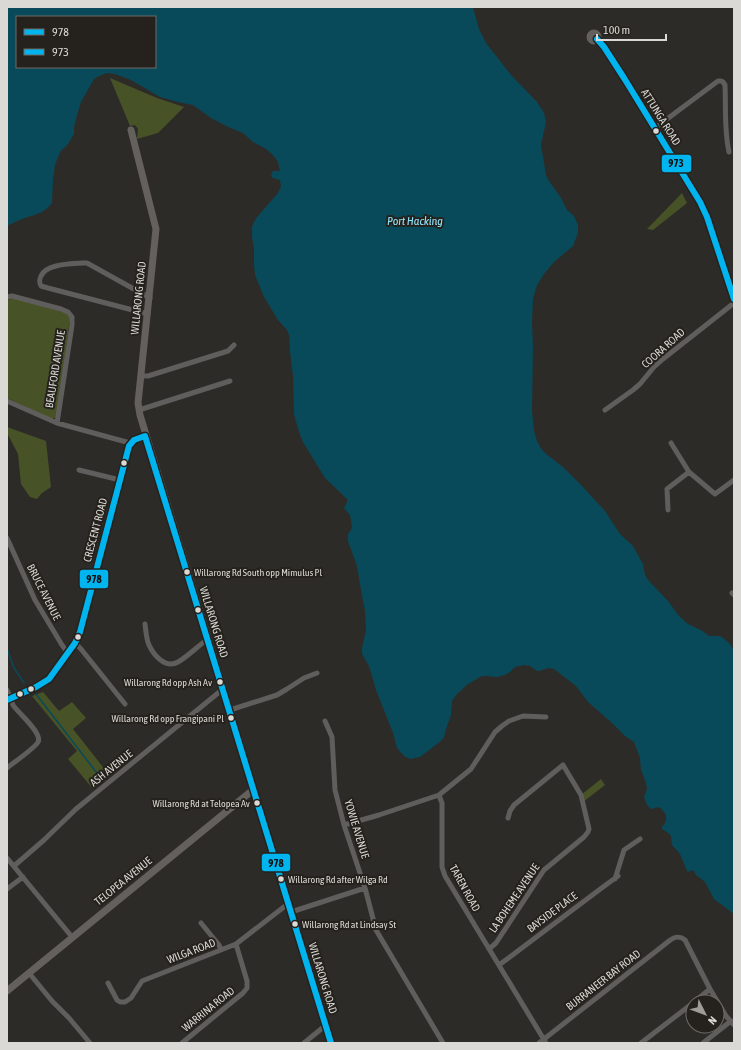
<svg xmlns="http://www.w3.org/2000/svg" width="741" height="1050" font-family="'Asap Condensed',sans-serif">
  <rect width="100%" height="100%" fill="#2d2b28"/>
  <path fill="#475227" d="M110,78L157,98L184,107L158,133L137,139L138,129L135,125L130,126Z
    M682,193L687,203L653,230L647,229Z
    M14,298L66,313L70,318L57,417L51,419L7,398V300Z
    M7,427L46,441L51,487L42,493L37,499L30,497L21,484L18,454L7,433Z
    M43,692L59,711L72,702L86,718L73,729L110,776L93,789L68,759L77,751L32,696Z
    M601,779L605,785L583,802L581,795Z"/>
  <path fill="#084a59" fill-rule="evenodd" d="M7,7H473L479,29L486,43L511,75L537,102L544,113L546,122L541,145L546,175L549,181L561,198L567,210L574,216L578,225V233L573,246L554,262L544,274L537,285L533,299L532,323L533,347L532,411L534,431L537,441L540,447L545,453L563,467L581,485L605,511L620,534L633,546L643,564L645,575L648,580L668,601L679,616L688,624L701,630L709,636H718L722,637L730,644L734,651V914L714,899L705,882L696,875L694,871L692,870L688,872L687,871L680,854L672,845L671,836L667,832L662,829V827C669,820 667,813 659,807L651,809L647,805L645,800L644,797L647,789L646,783L641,770L640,758L634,742L625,736L612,723L588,702L576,686L554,669L549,668L539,671H537L530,666L524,665L515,667L510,672L505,675L497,677L487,676H482L468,684L457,694L452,701L451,715L447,726L444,737L441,741L420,757L410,759L404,756L397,748L393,733L376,690L369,666L362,654V648L366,630L365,611L362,596L357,566L348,541V534L352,528L351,520L350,515L344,508L347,502V499L325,478L303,442L299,432L294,414L293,376L290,352L289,335L287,330L278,320L264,297L255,275L254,265V249L252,237V227L254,222L257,217L278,193L281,186L280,180L273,178L271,176L273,171H280L278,162L273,155L266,149L253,142L243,133L228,127L211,118L193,105L178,102L160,97L131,80L115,74L107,73L99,76L94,79L81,102L77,115L74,127V134L68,144L60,152L55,165L53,179L52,203C45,213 36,214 25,218C18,220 13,223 7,226ZM17,17H155V67H17Z"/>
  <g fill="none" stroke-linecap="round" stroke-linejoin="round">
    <path stroke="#084a59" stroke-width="1.5" d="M7,649L14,668L24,683
      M36,694L100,777"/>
    <path stroke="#605e5c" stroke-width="5" d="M655,128L718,81H721L723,82L725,85C726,107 724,130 729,152
      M7,297L12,296L61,309L68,312L72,317V325L57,423
      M148,314L48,288L41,286C39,282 39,280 41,276C46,264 70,264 82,263H87L150,298
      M141,376H148L228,351L234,345
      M7,401L57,423L130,443
      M139,410L230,381
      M605,410L633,390L640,384L654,367L663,359L734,303
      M671,443L689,472
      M79,470L120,480
      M668,510L667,489L689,472L715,494L734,480
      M7,538L35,600L62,645L68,653
      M732,593L734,595
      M145,624C146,631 146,638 149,645C154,656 166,669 178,662C187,657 199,645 208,639
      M75,643L81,649L125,704
      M7,690C10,695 11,700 13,705C18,713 43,733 38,742C35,748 13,763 7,768
      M230,710L277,695L287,689L304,678L317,673
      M325,721L332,737L335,790L344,825L365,888L376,930L443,1043
      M439,795L440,798L442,803V867L445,876L546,1043
      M344,825L379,815L439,795L471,769L495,732L502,726L509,721L523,716L546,717
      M7,858L72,937
      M14,866L44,840L76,809L223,689
      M615,879L624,850L640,839
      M7,889L23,877
      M291,912L365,888
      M201,923L219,945L221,950
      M489,949L496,943L544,870L584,837L588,832L589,829L581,795L563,765L514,805L510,811L508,818
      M499,965L599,890L618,876
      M29,973L52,1001L69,1018L90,1043
      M108,983L117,1000L120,1002H125L131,998L142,981L236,944L289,903
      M694,1002L710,989
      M182,1043L243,993L247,988V981L236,944
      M304,1043L326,1025
      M539,1043L669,941C674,937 679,935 685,940L710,989L726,1016L734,1025
      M641,1043L693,1003
      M703,1043L731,1021"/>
    <path stroke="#64605e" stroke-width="7" d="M590 37a4 4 0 1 1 8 0a4 4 0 1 1-8 0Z
      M597,39L604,47L624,78L700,202L707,217L734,299
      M131,130L156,229L138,403L140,415L238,737L261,814L331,1043
      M7,700L36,687L49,679L75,643L80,632L128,450C131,439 135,439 145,436
      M7,991L254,789"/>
    <defs>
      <path id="bus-1" d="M7,700L36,687L49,679L75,643L80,632L129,446L134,440L145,436L331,1043"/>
      <path id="bus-2" d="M597,39L604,47L624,78L700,202L707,217L734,299"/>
    </defs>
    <use href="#bus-1" stroke="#25221d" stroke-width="9"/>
    <use href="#bus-2" stroke="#25221d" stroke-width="9"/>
    <use href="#bus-1" stroke="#00b5ef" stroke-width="6"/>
    <use href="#bus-2" stroke="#00b5ef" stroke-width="6"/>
  </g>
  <g fill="#dbd9d5" stroke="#25221d" stroke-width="1.5">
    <circle cx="656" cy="131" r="3.5"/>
    <circle cx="124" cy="463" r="3.5"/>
    <circle cx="187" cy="572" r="3.5"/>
    <circle cx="198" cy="610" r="3.5"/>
    <circle cx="78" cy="637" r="3.5"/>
    <circle cx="220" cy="682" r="3.5"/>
    <circle cx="31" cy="689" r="3.5"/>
    <circle cx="20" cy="694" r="3.5"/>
    <circle cx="231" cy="718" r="3.5"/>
    <circle cx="257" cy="803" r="3.5"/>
    <circle cx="281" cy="879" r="3.5"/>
    <circle cx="295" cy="924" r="3.5"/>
  </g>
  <g text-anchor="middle" stroke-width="4" stroke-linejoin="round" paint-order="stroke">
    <g font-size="10" fill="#dbd9d5" stroke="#25221d" text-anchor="start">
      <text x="194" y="576">Willarong Rd South opp Mimulus Pl</text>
      <text x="212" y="686" text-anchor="end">Willarong Rd opp Ash Av</text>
      <text x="224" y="722" text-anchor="end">Willarong Rd opp Frangipani Pl</text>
      <text x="250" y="807" text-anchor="end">Willarong Rd at Telopea Av</text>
      <text x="288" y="883">Willarong Rd after Wilga Rd</text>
      <text x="302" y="928">Willarong Rd at Lindsay St</text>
    </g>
    <g font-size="11" fill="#dbd9d5" stroke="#25221d">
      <text transform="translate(661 117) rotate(58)" y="4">ATTUNGA ROAD</text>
      <text transform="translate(138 298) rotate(-84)" y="4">WILLARONG ROAD</text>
      <text transform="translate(663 348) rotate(-42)" y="4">COORA ROAD</text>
      <text transform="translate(55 369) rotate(-81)" y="4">BEAUFORD AVENUE</text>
      <text transform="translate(95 530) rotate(-75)" y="4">CRESCENT ROAD</text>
      <text transform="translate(44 592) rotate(63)" y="4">BRUCE AVENUE</text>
      <text transform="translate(214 622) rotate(73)" y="4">WILLARONG ROAD</text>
      <text transform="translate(111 768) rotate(-39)" y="4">ASH AVENUE</text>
      <text transform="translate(357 829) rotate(73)" y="4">YOWIE AVENUE</text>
      <text transform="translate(123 881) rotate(-39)" y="4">TELOPEA AVENUE</text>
      <text transform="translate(465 888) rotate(61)" y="4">TAREN ROAD</text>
      <text transform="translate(514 898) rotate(-56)" y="4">LA BOHEME AVENUE</text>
      <text transform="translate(552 912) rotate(-37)" y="4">BAYSIDE PLACE</text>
      <text transform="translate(191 951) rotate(-21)" y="4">WILGA ROAD</text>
      <text transform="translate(323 978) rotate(73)" y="4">WILLARONG ROAD</text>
      <text transform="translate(603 980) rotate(-38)" y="4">BURRANEER BAY ROAD</text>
      <text transform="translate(208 1009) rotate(-39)" y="4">WARRINA ROAD</text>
    </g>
    <g font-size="12" font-style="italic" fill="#91e4fc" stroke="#25221d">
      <text x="415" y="225">Port Hacking</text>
    </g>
  </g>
  <g stroke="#25221d" stroke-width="1.5">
    <rect x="661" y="154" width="31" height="19" rx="4" fill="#00b5ef"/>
    <rect x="79" y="569" width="30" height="20" rx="4" fill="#00b5ef"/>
    <rect x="261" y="853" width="30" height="19" rx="4" fill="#00b5ef"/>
  </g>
  <g font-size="11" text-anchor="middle" font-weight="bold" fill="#111">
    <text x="676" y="167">973</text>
    <text x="94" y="583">978</text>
    <text x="276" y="867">978</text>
  </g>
  <rect width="741" height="1050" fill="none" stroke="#dbd9d5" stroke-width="16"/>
  <rect x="16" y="16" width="140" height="52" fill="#25221d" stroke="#6e6b67"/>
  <rect x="24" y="29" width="20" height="6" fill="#00b5ef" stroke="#6e6b67"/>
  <text x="52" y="36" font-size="12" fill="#dbd9d5">978</text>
  <rect x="24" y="49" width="20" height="6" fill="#00b5ef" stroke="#6e6b67"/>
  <text x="52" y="56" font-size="12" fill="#dbd9d5">973</text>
  <g transform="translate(705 1014) rotate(132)"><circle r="19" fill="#25221d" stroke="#6e6b67"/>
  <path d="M0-3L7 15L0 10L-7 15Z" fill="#9e9c98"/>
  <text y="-6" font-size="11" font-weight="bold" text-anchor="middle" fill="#dbd9d5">N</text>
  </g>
  <path d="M597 34v6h69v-6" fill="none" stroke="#dbd9d5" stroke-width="2"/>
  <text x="603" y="34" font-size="12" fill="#dbd9d5" stroke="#25221d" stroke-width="3" paint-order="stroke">100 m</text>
</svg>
